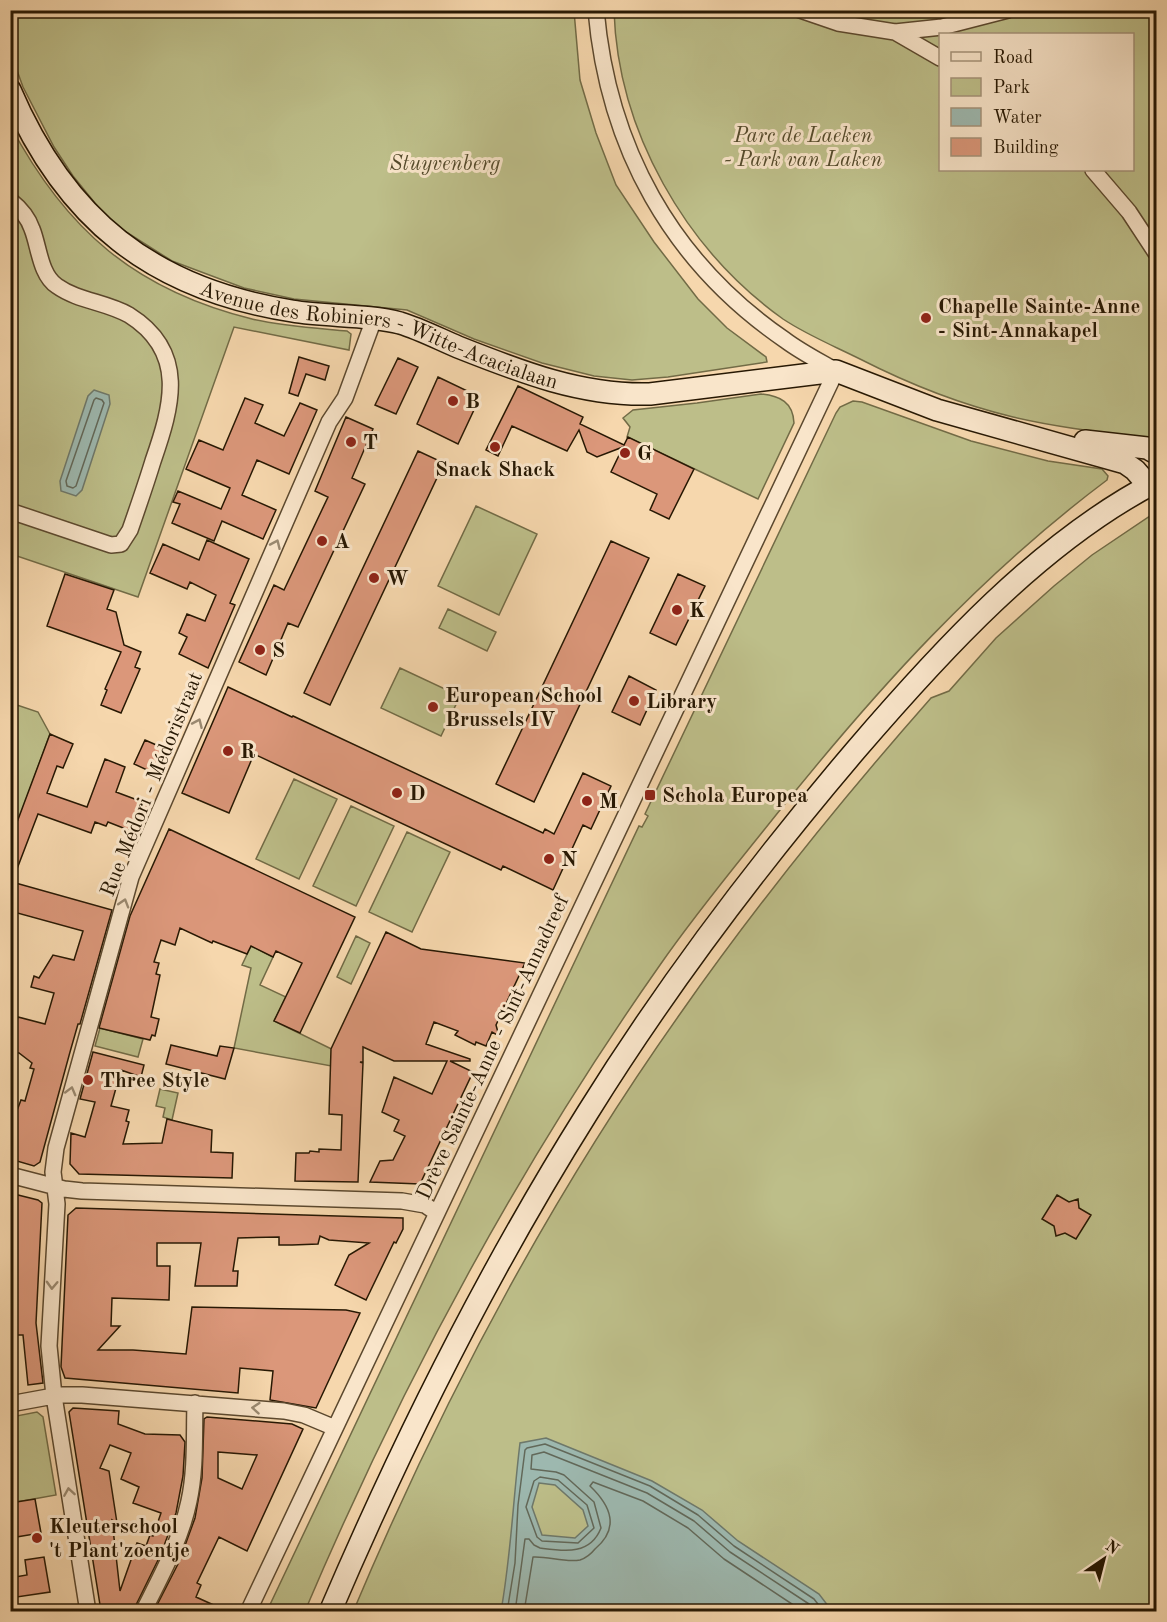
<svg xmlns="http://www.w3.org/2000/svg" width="1167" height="1622" font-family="'Old Standard TT',serif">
  <rect width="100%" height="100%" fill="#f6d7ad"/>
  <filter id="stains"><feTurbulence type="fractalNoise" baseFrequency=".00333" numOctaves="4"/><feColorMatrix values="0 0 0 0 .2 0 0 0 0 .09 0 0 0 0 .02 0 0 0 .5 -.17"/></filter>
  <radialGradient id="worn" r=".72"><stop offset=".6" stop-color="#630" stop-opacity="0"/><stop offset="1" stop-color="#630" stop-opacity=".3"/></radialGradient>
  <path fill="#bdbe89" stroke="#726b46" stroke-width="1.5" fill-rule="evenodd" d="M10,11H574L580,80L596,133L616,185L654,242L698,299L727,328L766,357L767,362L668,377L632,380L594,376L542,363L474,339L407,310L294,299L244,288L172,261L123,230L103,213L73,176L54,147L23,87L11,54Z
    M614,11H1156V439C1108,433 1060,428 1013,417C959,404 909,384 860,359C834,346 807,335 783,319C685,249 618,131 614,11ZM940,34H1132V170H940Z
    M10,125C66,230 135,290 252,319C283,326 316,328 347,331L351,334L349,350L234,327L138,597L11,554Z
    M761,394C780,396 793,402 794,423L758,499L627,437L630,427L623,418L633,410L697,403Z
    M853,401L862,402L971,441L1048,461L1102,469L1108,476L1107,480C979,576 876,690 776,815C737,864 696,913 660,965C518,1167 401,1385 305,1611H267L639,826L642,827L648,816L645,814L836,413L840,407Z
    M476,506L537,534L499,615L438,586Z
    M1156,512V1611L353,1612C441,1403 549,1199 680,1014C757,904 842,799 931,698L949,691L996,638L1054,586L1092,555Z
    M448,609L496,632L487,651L439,628Z
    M400,668L460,696L441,736L381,708Z
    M11,703L38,712L50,734L11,841Z
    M294,779L337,799L299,879L256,859Z
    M351,806L394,826L356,906L313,886Z
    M407,832L450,852L412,932L369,912Z
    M356,936L370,943L351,984L337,977Z
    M251,946L273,957L260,985L286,997L274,1021L356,1061L353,1070L234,1048L251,968L242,965Z
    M100,1028L143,1039L138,1057L95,1046Z
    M160,1089L178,1093L172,1120L163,1117L165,1108L156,1106Z
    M37,1412L43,1417L56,1495L11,1503V1417Z"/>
  <path fill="#9db8af" stroke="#6e786a" stroke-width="1.5" fill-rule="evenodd" d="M94,390L109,395L110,404L82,490L76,496L61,491L60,481L88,396Z
    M546,1438L652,1481L702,1510L738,1541L819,1594L832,1611H501C511,1556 513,1500 520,1443ZM539,1483L555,1485L583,1510L588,1526L575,1538L542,1535L532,1507Z"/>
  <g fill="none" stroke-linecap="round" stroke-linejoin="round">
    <path stroke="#626859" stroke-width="1.5" d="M96,398L102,400L104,403L76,486L73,488L67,486L66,481L94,400Z
      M540,1477L558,1480L587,1505L594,1528L578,1543L542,1541L537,1537L526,1507L534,1481Z
      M507,1612L515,1563L518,1505L525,1450L527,1448L545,1444L650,1486L698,1515L734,1546L814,1599L824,1612
      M515,1612L525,1539H529L534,1545L540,1548C563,1551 590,1556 601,1528L594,1502L564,1475L556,1472L531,1469L532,1455L544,1452L647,1493L694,1521L730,1552L809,1604L815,1612
      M524,1612L533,1557C548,1556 565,1563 580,1560C586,1558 591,1554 595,1549C620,1528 611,1506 590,1486L593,1482L643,1501L688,1528L724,1559L804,1612"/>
  </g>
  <path fill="#db977a" stroke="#271803" stroke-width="1.5" fill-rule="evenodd" d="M299,357L329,366L325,380L306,374L298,396L289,393Z
    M398,358L418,367L396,414L375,405Z
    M438,377L480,397L458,444L417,424Z
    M518,386L583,417L580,424L624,445L628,437L694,469L669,519L650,510L657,494L611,472L623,447L597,457L587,452L579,430L567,451L512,426L498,456L486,450Z
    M245,398L263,405L255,423L284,436L300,403L317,410L289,474L257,460L242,495L276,510L263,539L222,521L214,541L172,523L180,504L173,502L178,491L221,509L230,488L186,469L199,440L223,450Z
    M346,417L373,429L352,478L365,484L298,627L288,623L266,675L239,662L274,585L284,590L328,497L315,491Z
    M418,451L444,463L330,705L304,693Z
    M207,540L249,559L230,603L235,605L208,668L179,654L187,637L179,633L187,614L205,621L216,595L190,582L187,589L150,573L163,544L199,560Z
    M611,541L649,558L534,802L496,784Z
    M65,574L114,590L107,609L116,612L124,645L141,652L135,667L140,669L121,713L101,705L107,690L105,689L121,652L47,626Z
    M678,574L705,586L676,645L650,633Z
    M629,676L656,690L640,725L612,712Z
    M228,687L292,717L293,716L543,833L545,829L554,834L583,773L611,786L591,829L583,825L553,890L503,866L501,870L254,754L229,813L182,793Z
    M50,734L73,744L63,768L57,766L47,793L87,807L105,759L125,767L116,792L148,804L136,833L108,822L106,826L95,822L91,833L38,814L12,882L112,910L80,1024H78L70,1052L40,1162L34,1166L10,1159V1121H13L21,1100L25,1101L34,1069L30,1068L32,1063L19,1053L10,1051V1044L18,1017L45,1024L54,993L31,987L34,976L39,978L53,955L74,960L83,931L10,911V841Z
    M145,740L170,751L160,776L134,764Z
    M169,829L355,917L300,1033L274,1021L302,963L276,951L273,957L251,946L247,954L213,941L212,943L180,928L175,945L161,940L154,962L159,963L156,974L160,975L151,1017L159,1019L155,1036L152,1035L150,1040L99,1028L130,916Z
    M386,932L421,949L525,963L496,1025L499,1036L492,1032L486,1046L476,1042L475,1045L455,1035L458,1031L434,1022L426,1044L470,1059V1061H450L473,1072L420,1184L370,1182L380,1161L393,1160L405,1136L394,1131L399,1120L382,1112L394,1077L432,1094L447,1061H394L363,1047V1062H360L363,1063L358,1182L295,1181L296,1153H309L310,1151L319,1152V1149L341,1150L342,1115L329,1114L331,1049Z
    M171,1045L217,1056L220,1046L234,1048L225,1079L166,1064Z
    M93,1052L144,1065L141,1077L121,1070L111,1106L129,1110L126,1121L129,1122L123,1144L162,1143L167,1119L212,1130L211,1152L233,1153L232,1178L79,1174L70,1164L71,1133L85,1137L95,1102L80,1099Z
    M10,1193L38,1200L42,1203L36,1323L43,1383L28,1385L23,1335H10Z
    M1057,1195L1069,1202L1078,1199L1079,1208L1091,1215L1076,1239L1065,1233L1056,1236L1054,1226L1042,1219Z
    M76,1208L403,1218V1229L396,1243L394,1242L366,1300L335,1285L349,1255L369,1243L329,1240L320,1236L318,1244L292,1245H279V1237L238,1238L233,1271H238L237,1286H195L201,1243H157V1266H170L169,1300L112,1298L111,1326H120L98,1350H133L186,1354L192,1307L346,1310L360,1313L316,1408L270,1400L273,1371L240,1368L238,1393L65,1378L61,1367L68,1215Z
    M73,1408L119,1411L118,1424L145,1434L180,1435L185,1442L183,1476L176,1513L161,1554L133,1611H101L69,1412ZM110,1445L131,1453L121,1479L139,1487L133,1503L161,1513L153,1536L150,1535L146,1546L137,1543L120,1591L112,1520L117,1523L109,1471L100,1468Z
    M207,1417L292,1424L303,1429L247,1551L219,1537L197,1583L201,1585L196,1597L227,1611H154L179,1562L195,1518L202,1478L204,1419ZM218,1452L257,1455L242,1489L218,1478Z
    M35,1499L41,1533L10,1538V1503Z
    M44,1557L50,1592L10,1598V1578L27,1575L25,1560Z"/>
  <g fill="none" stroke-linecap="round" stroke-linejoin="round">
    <defs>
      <path id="street" d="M800,10L838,23L895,32L940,58
        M895,32L942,27L1008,10
        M1093,170L1129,212L1156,253
        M10,200C20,208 28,217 32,229C39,246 40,275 57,286C78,301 106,302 129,315C188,352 172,406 153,461C146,484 138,507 130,530L121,544L111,545L10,511
        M10,1175L64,1189L82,1191L402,1201L425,1205L437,1213
        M10,1404L59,1395H82L284,1411L304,1415L335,1428
        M88,1612L54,1396L49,1346L57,1204L53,1172L56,1148L131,877L329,422L345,398L374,319
        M143,1612C161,1576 181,1540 189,1501C196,1469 194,1435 195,1403
        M248,1612L836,371C819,361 801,352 785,340C671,262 608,147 596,10"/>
      <g id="secondary">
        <path id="s1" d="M10,90C65,219 152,289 292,311C326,317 366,314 400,323C420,329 439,339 458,347C521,372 582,396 650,394L836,371L937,410L1125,463L1135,470L1149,486"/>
        <path d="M1085,441L1147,448L1156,453"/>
        <path d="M330,1612C404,1439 488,1271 588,1112C667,985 758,865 855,751C939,653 1040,542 1156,482"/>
      </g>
    </defs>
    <use href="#street" stroke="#5b482e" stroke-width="18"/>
    <use href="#secondary" stroke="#271803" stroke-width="24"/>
    <use href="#street" stroke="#f9e5ca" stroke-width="15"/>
    <use href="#secondary" stroke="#f9e5ca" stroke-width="21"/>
  </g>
  <defs><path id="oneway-chevron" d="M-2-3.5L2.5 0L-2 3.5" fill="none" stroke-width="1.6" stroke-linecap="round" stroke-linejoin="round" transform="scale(1.5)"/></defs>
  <g stroke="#9a8970">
    <use href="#oneway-chevron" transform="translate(276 544) rotate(-66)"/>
    <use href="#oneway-chevron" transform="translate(198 723) rotate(-66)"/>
    <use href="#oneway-chevron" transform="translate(124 903) rotate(-73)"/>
    <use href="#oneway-chevron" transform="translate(71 1091) rotate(-75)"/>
    <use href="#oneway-chevron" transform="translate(52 1285) rotate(92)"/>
    <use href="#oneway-chevron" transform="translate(256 1408) rotate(-175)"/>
    <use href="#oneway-chevron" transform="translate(69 1492) rotate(-99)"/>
  </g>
  <g fill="#8f2418" stroke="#f9e5ca" stroke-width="2">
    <circle cx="926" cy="318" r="6"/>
    <circle cx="453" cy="401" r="6"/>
    <circle cx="351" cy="442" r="6"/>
    <circle cx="495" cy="447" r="6"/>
    <circle cx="625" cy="453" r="6"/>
    <circle cx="322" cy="541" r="6"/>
    <circle cx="374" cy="578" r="6"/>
    <circle cx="677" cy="610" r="6"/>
    <circle cx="260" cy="650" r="6"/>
    <circle cx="634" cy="701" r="6"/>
    <circle cx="433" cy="707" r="6"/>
    <circle cx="228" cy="751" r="6"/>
    <circle cx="397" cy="793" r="6"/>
    <rect x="644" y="789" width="12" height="12" rx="3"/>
    <circle cx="587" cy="801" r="6"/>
    <circle cx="549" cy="859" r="6"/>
    <circle cx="88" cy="1080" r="6"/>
    <circle cx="37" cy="1538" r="6"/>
  </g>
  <g text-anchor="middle" stroke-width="6" stroke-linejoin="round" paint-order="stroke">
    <g font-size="21" font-style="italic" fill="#544a2b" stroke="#f9e5ca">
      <text x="803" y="142">Parc de Laeken<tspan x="803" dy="24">- Park van Laken</tspan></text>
      <text x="445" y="170">Stuyvenberg</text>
    </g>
    <g font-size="21" font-weight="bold" fill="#271803" stroke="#f9e5ca" text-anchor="start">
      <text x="938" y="313">Chapelle Sainte-Anne<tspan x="938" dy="24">- Sint-Annakapel</tspan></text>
      <text x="465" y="408">B</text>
      <text x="363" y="449">T</text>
      <text x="637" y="460">G</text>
      <text x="495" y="476" text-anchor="middle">Snack Shack</text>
      <text x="334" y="548">A</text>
      <text x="386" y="585">W</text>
      <text x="689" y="617">K</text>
      <text x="272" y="657">S</text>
      <text x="445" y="702">European School<tspan x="445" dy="24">Brussels IV</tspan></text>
      <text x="646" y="708">Library</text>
      <text x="240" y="758">R</text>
      <text x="409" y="800">D</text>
      <text x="662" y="802">Schola Europea</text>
      <text x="599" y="808">M</text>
      <text x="561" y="866">N</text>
      <text x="100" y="1087">Three Style</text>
      <text x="49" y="1533">Kleuterschool<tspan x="49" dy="24">'t Plant'zoentje</tspan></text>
    </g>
    <g font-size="21" fill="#271803" stroke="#f9e5ca">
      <text dy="7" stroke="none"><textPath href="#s1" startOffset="468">Avenue des Robiniers - Witte-Acacialaan</textPath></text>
      <text transform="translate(151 784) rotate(-68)" y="7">Rue Médori - Médoristraat</text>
      <text transform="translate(492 1047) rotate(-65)" y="7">Drève Sainte-Anne - Sint-Annadreef</text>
    </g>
  </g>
  <rect width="1167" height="1622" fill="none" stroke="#f6d7ad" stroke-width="36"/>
  <rect x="12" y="12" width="1143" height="1598" fill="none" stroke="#271803" stroke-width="3"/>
  <rect x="18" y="18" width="1131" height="1586" fill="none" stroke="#271803" stroke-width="1.5"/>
  <rect x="939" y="33" width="195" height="138" fill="#f9e5ca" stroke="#a5937a" stroke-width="1.5"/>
  <rect x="951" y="52" width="30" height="9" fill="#f9e5ca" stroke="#a5937a" stroke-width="1.5"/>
  <text x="993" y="63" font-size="18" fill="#271803">Road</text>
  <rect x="951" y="78" width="30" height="18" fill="#bdbe89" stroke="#a5937a" stroke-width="1.5"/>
  <text x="993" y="93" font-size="18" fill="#271803">Park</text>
  <rect x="951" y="108" width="30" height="18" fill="#9db8af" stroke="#a5937a" stroke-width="1.5"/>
  <text x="993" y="123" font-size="18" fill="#271803">Water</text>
  <rect x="951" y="138" width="30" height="18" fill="#db977a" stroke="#a5937a" stroke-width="1.5"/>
  <text x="993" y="153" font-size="18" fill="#271803">Building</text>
  <g transform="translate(1104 1559) rotate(35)" stroke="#f9e5ca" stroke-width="4.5" paint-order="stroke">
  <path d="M0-4.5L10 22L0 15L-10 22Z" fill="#271803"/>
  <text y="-9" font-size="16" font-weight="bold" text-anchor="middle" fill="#271803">N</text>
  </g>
  <rect width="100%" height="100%" filter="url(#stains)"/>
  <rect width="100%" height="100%" fill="url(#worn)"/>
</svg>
